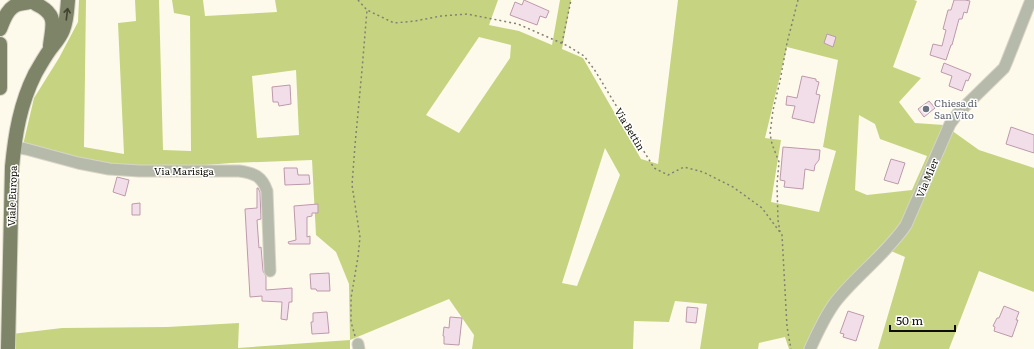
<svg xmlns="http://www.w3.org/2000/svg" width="1034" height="349" font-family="Literata,serif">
  <rect width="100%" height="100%" fill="#fefaeb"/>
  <path fill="#c6d481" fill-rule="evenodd" d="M79,0H86L84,147L124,154L118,23L136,21L135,0H159L163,150L191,151L190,16L174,13L172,0H203L205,16L277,12L275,0H498L489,25L519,31L552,45L560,0H571L562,49L583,58L641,159L658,164L678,0H914L917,1L893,67L921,78L899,102L915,123L944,125L979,150L1034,168V292L979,271L949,349H878L905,257L884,248L830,305L807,349H789L785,337L759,343L758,349H700L707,304L675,301L669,322L634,321L633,349H472L474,335L449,299L350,340V349H12V334L62,328L167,327L239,323L238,348L350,340L349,284L336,252L316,235L312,160L231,163L167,168L105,166L56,151L23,145L34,98L59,58L78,22ZM479,37L511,45L510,58L459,133L426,115ZM787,47L838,60L823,147L836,151L819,212L771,202L781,140L765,138ZM296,70L299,135L257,138L252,76ZM859,115L875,124L880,139L927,156L912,190L867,195L855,190ZM605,148L620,175L577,286L562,283Z"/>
  <path fill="#f2dee8" stroke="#bd99ac" d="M524,0L549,11L546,18L540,16L537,25L510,15L515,2L522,5Z
    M954,0H965L970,1L967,13L964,12L962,19H959L952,45H951L946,60L930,55L933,44L942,46L946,30L943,29L948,10H951Z
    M827,34L836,37L833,47L824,43Z
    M944,63L971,74L968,81L966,80L962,91L949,86L952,76L941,72Z
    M802,76L816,79V81L819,82L816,94L820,95L814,123L792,118L795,106L786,105L787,96L797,98Z
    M290,85L291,104L279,106L278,102H273L272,87Z
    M929,101L935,108L924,117L918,109Z
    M1011,127L1034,135V153L1006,144Z
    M783,147L820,150L819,160L815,165L814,171L805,169L803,189L784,187L785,181L780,180Z
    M891,159L905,163L898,184L884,180Z
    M284,168H297L298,175H309L310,184L285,185Z
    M117,177L129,180L125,196L113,192Z
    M257,188H258L260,192L261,219L257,220L259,248L261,247L263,271L266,276V290L292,288V302H289L287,320L281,319L282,302L262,301V296L250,297L245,209L257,208Z
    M140,203V215H132V204Z
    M318,204V213H312V216L307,217V237L310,236V244H289L288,242L296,240L294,206Z
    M329,273L330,291H317L316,289H311L310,274Z
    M1004,306L1019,312L1016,320H1018L1012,337L994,331L995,327L993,326L997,318H999Z
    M687,307L698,308L696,323L686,322Z
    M848,311L864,316L856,341L843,337L844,334L840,333Z
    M327,312L329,333L312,334L311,322H313V313Z
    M450,317L462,318L459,345L444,344V336H443L444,327L449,328Z"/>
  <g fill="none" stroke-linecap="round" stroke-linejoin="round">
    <defs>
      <path id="minor" d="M14,147L26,149L78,163L109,169L139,171H239C254,173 262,176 267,191L270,271
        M358,344L359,349
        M810,349C818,332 825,315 837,300C858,274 887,253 906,225L950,124L958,113L1004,68L1007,61L1031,0"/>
      <path id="major" d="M36,4C59,15 52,26 50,46
        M0,29C4,19 8,7 19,4C22,3 26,3 29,2
        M0,44V88
        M8,349L12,167C15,135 20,104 35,74C39,67 44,58 49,51C54,44 60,38 63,30C67,20 67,11 68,0"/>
    </defs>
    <use href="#minor" stroke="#d8d4c6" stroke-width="13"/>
    <use href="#major" stroke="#d8d4c6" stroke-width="16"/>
    <path stroke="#838073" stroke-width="1.5" stroke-dasharray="2 3" stroke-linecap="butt" d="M358,0L367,10L394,23L415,21L441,16L467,14L518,24L568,46L584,56L594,69L654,168L668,175L684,167L703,172L733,187L762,208L782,235L787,327L791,349
      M562,43L571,0
      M780,232L778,220L777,184L779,162L772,144L770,134L773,110L780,81L787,43L798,0
      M355,336L351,322V298L358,257L360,237L352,185L355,145L362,70L367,10"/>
    <use href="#minor" stroke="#b6baaa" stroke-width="11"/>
    <use href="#major" stroke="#7e8467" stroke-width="14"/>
  </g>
  <defs><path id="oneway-shaft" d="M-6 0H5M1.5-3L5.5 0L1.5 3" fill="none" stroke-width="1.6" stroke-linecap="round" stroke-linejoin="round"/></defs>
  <use stroke="#41422f" href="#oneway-shaft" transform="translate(67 14) rotate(-83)"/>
  <circle fill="#6b7280" stroke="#fff" stroke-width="1.5" cx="926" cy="109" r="4"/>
  <g text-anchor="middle" stroke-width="3" stroke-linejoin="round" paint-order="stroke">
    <g font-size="10" fill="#5b616d" stroke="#fff" text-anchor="start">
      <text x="934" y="107">Chiesa di<tspan x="934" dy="12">San Vito</tspan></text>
    </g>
    <g font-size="10" fill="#0f0c02" stroke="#fff">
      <text transform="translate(630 129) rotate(59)" y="4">Via Bettin</text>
      <text x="184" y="175">Via Marisiga</text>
      <text transform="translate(927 178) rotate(-67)" y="4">Via Mier</text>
      <text transform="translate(12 196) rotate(-88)" y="4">Viale Europa</text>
    </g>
  </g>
  <path d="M890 325v6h65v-6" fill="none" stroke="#0f0c02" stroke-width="2"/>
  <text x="896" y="325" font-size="12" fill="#0f0c02" stroke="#ffffff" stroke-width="3" paint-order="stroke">50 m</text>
</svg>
